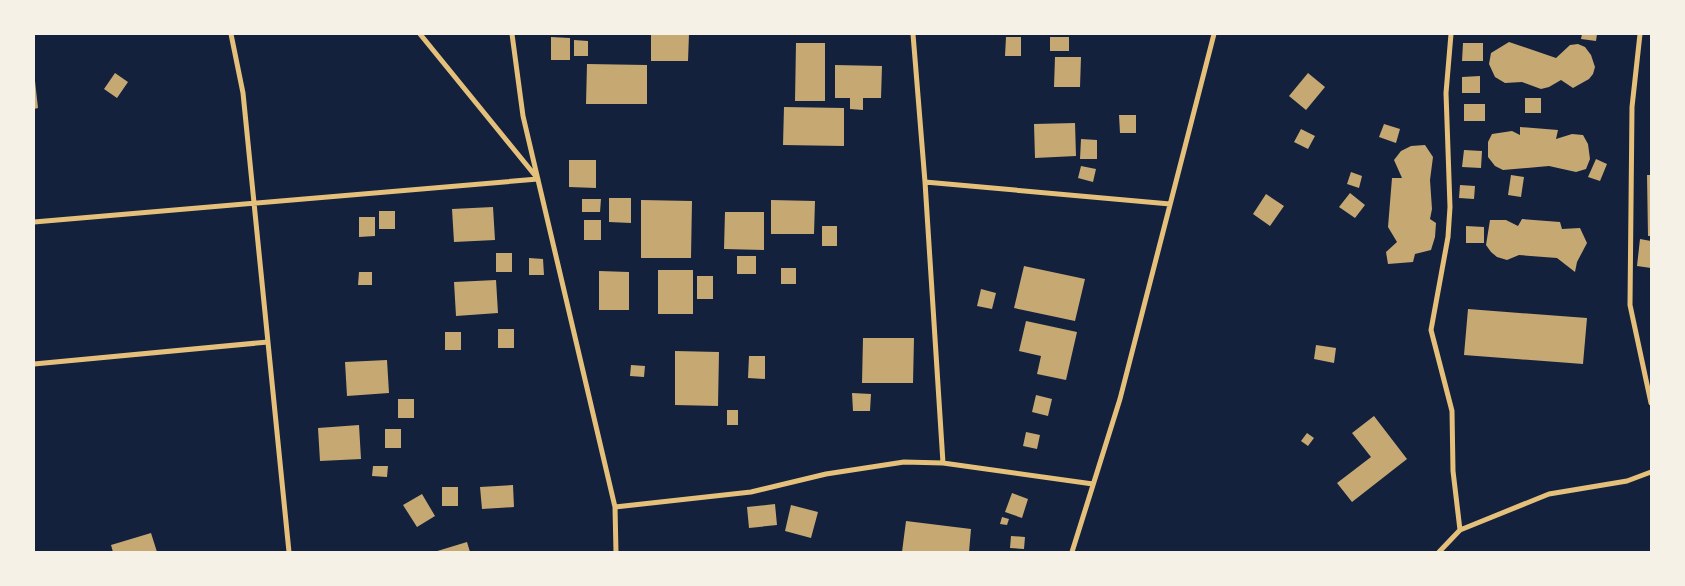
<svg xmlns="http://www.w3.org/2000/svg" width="1685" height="586" font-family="Rubik,sans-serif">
  <rect width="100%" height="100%" fill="#14213d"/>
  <path fill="#c6a872" d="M651,34H689L688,61H651Z
    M1582,34H1597L1596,41L1581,39Z
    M551,37L570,38V60H551Z
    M1006,37H1021V56H1005Z
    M1050,37H1069V51H1050Z
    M574,40L588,41V56H574Z
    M1509,42L1556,58L1570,45L1578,44L1585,47L1591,55L1595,67L1593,74L1589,79L1573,88L1561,80L1549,87L1541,89L1522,82L1505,83L1495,77L1489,64L1491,53Z
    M796,43H825V101H795Z
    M1463,43H1483V61H1462Z
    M1055,57H1081L1080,87H1054Z
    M587,64L647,65V104H586Z
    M835,65L882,66L881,98H863V110L850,109V98H835Z
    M115,73L128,82L117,98L104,89Z
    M1308,73L1325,87L1306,110L1289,96Z
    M1480,76V93H1462V77Z
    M34,81H35L38,108L34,109Z
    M1525,98H1541V113H1525Z
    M1464,104H1485V121H1464Z
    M784,107L844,108V146L783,145Z
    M1119,115H1136V133H1120Z
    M1075,123L1076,156L1035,158L1034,124Z
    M1384,124L1400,129L1396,143L1379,137Z
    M1520,127L1558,130L1556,139L1572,134L1583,135L1588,144L1590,159L1586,169L1576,172L1549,166L1503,170L1495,166L1488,157V142L1492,134L1512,131L1520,135Z
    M1301,129L1315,136L1308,149L1294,142Z
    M1081,139L1097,140V159H1080Z
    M1425,145L1433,157L1430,180L1432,209L1430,219L1436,223L1435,237L1431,250L1415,254L1413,262L1388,264L1386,252L1397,242L1388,227L1392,178H1402L1394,160L1401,151L1411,146Z
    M1464,150L1482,151L1481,168L1462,167Z
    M1596,159L1607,164L1600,181L1588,177Z
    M569,160H596V188L569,187Z
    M1081,166L1096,169L1093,182L1078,178Z
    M1351,172L1362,176L1359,188L1347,184Z
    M1511,175L1524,177L1521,197L1508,195Z
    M1647,175H1651V236H1648Z
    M1460,185L1475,186L1474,199L1459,198Z
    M1350,193L1365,205L1355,218L1339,207Z
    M1266,194L1284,206L1270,226L1253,214Z
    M609,198H631V223L609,222Z
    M582,199H601L600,212H582Z
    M641,200L692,201L691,258H641Z
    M771,200L815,201L814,234H771Z
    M493,207L495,240L454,242L452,209Z
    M379,211H395V229H379Z
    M725,212H764V250L724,249Z
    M359,217H375V236L359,237Z
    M1522,219L1560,222L1562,229L1580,228L1587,243L1577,262L1575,272L1557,258L1519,255L1507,260L1497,257L1491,252L1486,245L1490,220H1506L1518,226Z
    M584,220H601V240H584Z
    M822,226H837V246H822Z
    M1466,226L1484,227V243H1466Z
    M1640,239L1651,241V268L1637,266Z
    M496,253H512V272H496Z
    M737,256H756V274H737Z
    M529,258L543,259L544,275H529Z
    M1024,266L1085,279L1075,321L1014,308Z
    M781,268H796V284H781Z
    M658,270H693V314H658Z
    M599,271L629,272V310H599Z
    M359,272H372V285H358Z
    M697,276H713V299H697Z
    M496,280L498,313L456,316L454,282Z
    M981,289L996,293L992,309L977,306Z
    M1468,309L1587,318L1583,364L1464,355Z
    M1026,321L1077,332L1066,380L1037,374L1041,356L1019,351Z
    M498,329H514V348H498Z
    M445,332H461V350H445Z
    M863,338H914L913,383H862Z
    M1316,345L1336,348L1334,363L1314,359Z
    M675,351L719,352L718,406L675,405Z
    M749,356H765V379L748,378Z
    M387,360L389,393L347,396L345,362Z
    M631,365L645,366L644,377L630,376Z
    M852,393L871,394L870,411H853Z
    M1036,395L1052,399L1048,416L1032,412Z
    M398,399H414V418H398Z
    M727,410H738V425H727Z
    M1374,416L1407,459L1352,502L1337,483L1371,457L1352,433Z
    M359,425L361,459L320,461L318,428Z
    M385,429H401V448H385Z
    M1026,432L1040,435L1037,449L1023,446Z
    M1307,433L1314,438L1308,446L1301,441Z
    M373,466H388L387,477L372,476Z
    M513,485L514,507L482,509L480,487Z
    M442,487H458V506H442Z
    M1012,493L1028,499L1022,518L1005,512Z
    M422,494L435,516L417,527L403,505Z
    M775,504L777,525L749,528L747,507Z
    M791,505L818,512L811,538L785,531Z
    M1002,517L1009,519L1007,525L1000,524Z
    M906,521L971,529L969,552H902Z
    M151,533L157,552H113L111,545Z
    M1011,536L1025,537L1024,549L1010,548Z
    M467,542L470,552H434Z"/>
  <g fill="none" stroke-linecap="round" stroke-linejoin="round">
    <path stroke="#e5c07b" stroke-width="5" d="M231,34L243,93L289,552
      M512,34L523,116L615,507L616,552
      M913,34L925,182L943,463
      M1451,34L1446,93L1450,207L1448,237L1431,330L1452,411L1453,471L1460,530
      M1640,34L1632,107L1630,305L1651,403
      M925,182L1170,204
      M34,222L538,179L420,34
      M34,364L268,342
      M615,507L751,492L826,474L904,462L943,463L1093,484
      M1072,552L1120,399L1214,34
      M1439,552L1460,530L1549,494L1627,481L1651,472"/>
  </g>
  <rect width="1685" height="586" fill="none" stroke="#f6f1e7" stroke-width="70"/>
</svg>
